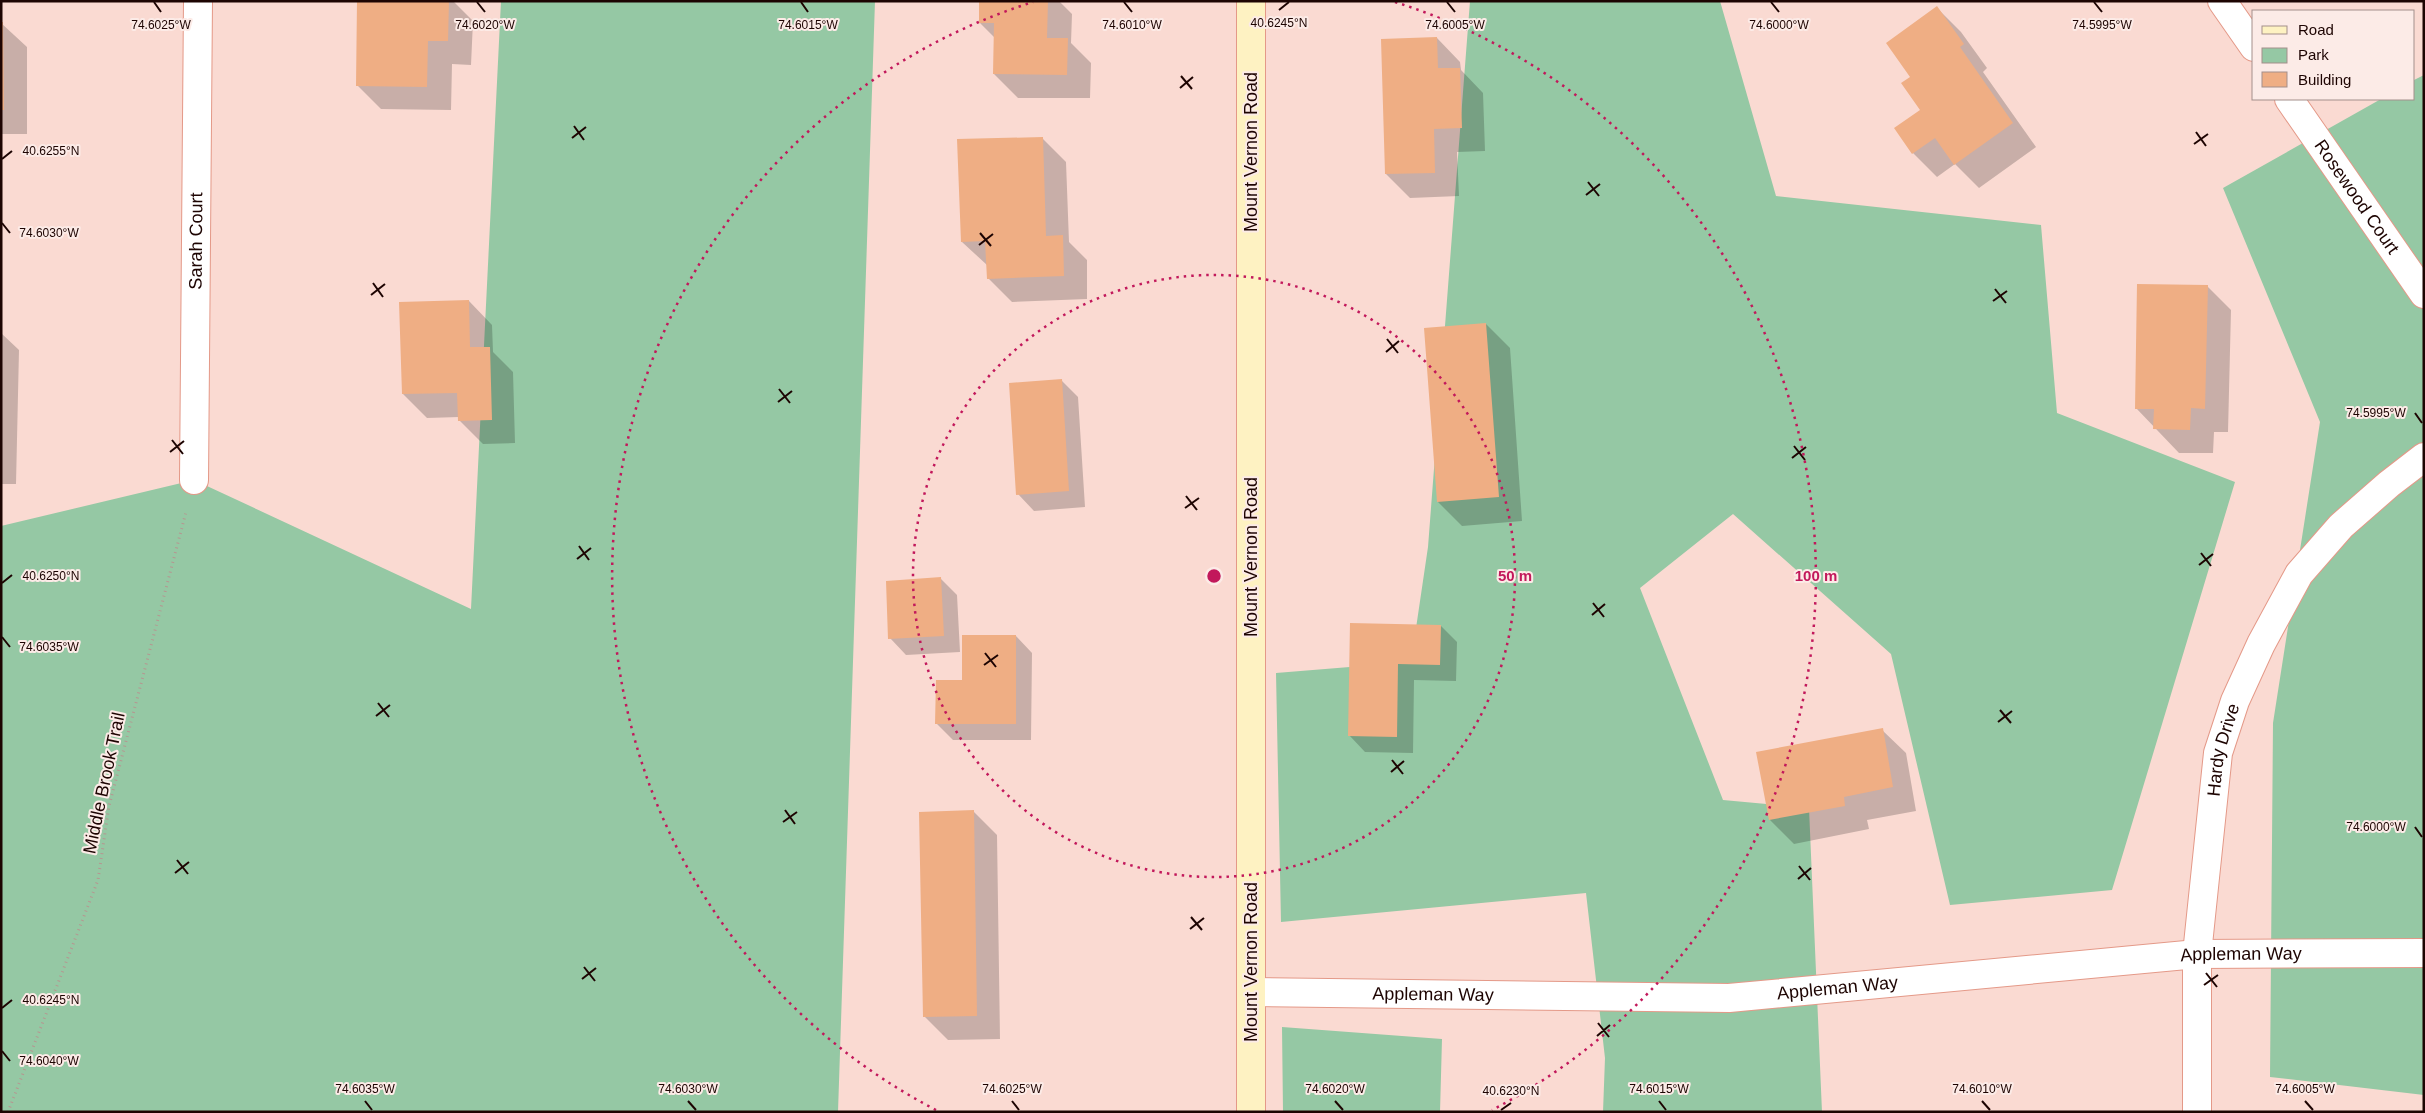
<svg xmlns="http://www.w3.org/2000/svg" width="2425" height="1113" font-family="Arial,sans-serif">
  <rect width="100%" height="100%" fill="#fadad2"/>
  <path fill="#95c8a4" d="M501,1H875L838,1112H1V526L194,480L471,609Z
    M1470,1H1720L1776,196L2041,225L2057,413L2235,482L2112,890L1950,905L1891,654L1733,514L1640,588L1723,800L1809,808L1822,1112H1603L1605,1058L1586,893L1281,922L1276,673L1411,662L1428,547Z
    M2424,75V1095L2270,1077L2273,723L2320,422L2223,188L2381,99H2414V80Z
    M1282,1027L1442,1039L1440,1112H1283Z"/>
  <path fill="#0003" d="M359,1H453L473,21L471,65L452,64L451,110L381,109L357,85Z
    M980,1H1059L1072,14L1071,43L1091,63L1090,98H1018L994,74L995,38L980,23Z
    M1937,8L1961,32L1987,68L1983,72L2036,147L1979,188L1955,164L1937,177L1913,153L1896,128L1922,111L1912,78Z
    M1,23L27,47V134H1Z
    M1437,38L1460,62L1461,70L1483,93L1485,151L1457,152L1459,196L1410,198L1386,174Z
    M1042,138L1066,162L1069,242L1087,260V299L1012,302L988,278L987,265L962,242Z
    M2207,286L2231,310L2228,432H2214L2213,453H2179L2136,408Z
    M469,301L492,325L493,352L513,372L515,443L483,444L459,420V417L427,418L403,394Z
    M1486,324L1510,348L1522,521L1462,526L1438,502Z
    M1,333L19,350L16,484H1Z
    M1061,380L1078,397L1085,507L1034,511L1018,494Z
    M941,579L957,595L960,652L906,655L890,638Z
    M1351,624L1441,626L1457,642L1456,681L1414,680L1413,753L1365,752L1349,735Z
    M1016,636L1032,653L1031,740H953L936,723L963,681Z
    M1882,730L1906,753L1916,811L1867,820L1869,829L1794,844L1770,820L1758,753Z
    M973,811L997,835L1000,1039L948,1040L924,1016Z"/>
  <path fill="#efae84" d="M357,1H449L448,41H428L427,87L356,86Z
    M979,1H1048L1047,38H1068L1067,75L993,74L994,23H979Z
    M1937,6L1964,44L1960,47L2013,123L1954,165L1935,138L1912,154L1894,128L1920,110L1901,83L1910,77L1886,43Z
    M1,22H3L4,110H1Z
    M1437,37L1438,68H1460L1462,128L1434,129L1435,173L1385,174L1381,39Z
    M1043,137L1046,236L1063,235L1064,276L987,279L985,241L961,242L957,139Z
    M2137,284L2208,285L2205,409L2191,408L2190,430L2153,429L2154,409H2135Z
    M469,300L470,347H490L492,420L458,421L457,393L402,394L399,302Z
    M1486,323L1499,497L1437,502L1424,328Z
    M1062,379L1069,491L1016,495L1009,383Z
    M941,577L944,636L888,639L886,581Z
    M1350,623L1441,625L1440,665L1398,664L1397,737L1348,736Z
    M962,635H1016V724H935L936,680H962Z
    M1883,728L1893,787L1844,797L1845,806L1769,820L1756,752Z
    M974,810L977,1016L923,1017L919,812Z"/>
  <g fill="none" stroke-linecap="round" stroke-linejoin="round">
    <defs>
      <g id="street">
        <path d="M2222,1L2254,47"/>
        <path id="s1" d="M2289,99L2424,294"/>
        <path id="s2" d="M194,480L198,1"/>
        <path id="s3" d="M1252,992L1729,998L2197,954L2424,953"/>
        <path id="s4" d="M2197,1112V954L2218,753L2235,701L2261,644L2299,574L2341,526L2389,484L2424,457"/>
      </g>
      <path id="secondary" d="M1251,1112V1"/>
    </defs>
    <use href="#street" stroke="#e49988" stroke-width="30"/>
    <use href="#secondary" stroke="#e49988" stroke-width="30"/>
    <path stroke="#b59791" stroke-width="3" stroke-dasharray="1 4" stroke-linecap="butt" d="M8,1112L98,880L109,806L186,512"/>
    <use href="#street" stroke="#fff" stroke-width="28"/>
    <use href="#secondary" stroke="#fef2c2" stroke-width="28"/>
  </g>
  <path fill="none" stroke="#1d0402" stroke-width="2" d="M154,2L161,12M477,2L485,12M801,2L808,12M1124,2L1132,12M1447,2L1455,12M1771,2L1779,12M2094,2L2102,12M1279,10L1289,2M1181,76L1192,89M1180,88L1193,77M574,126L584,140M2196,132L2206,146M572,138L586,127M2194,144L2208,134M2,159L12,151M1588,182L1599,196M1586,195L1600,184M2,223L10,233M980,233L991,246M979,245L993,234M373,283L383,297M1995,289L2006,303M371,295L385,284M1993,301L2007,291M1387,339L1398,353M1386,352L1399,341M779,389L790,403M778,402L792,391M2415,413L2422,423M172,440L183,454M1794,446L1805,460M170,452L184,441M1792,458L1806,447M1186,496L1197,510M1185,508L1199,498M579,546L589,560M2201,553L2211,566M577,559L591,548M2199,565L2213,554M2,583L12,575M1593,603L1604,617M1592,615L1605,604M2,637L10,647M985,653L996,667M984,665L998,655M378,703L389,717M2000,710L2011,723M376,716L390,705M1998,722L2012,711M1392,760L1403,774M1391,772L1404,761M785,810L795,824M783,822L797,812M2415,827L2422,837M177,860L188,874M1799,866L1810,880M175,873L189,862M1798,879L1811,868M1191,917L1202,930M1190,929L1204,918M584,967L595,981M2206,973L2217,987M582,979L596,968M2204,985L2218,975M2,1008L12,1000M1598,1023L1609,1037M1597,1036L1610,1025M2,1051L10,1061M365,1101L372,1110M688,1101L696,1110M1012,1101L1019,1110M1335,1101L1343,1110M1659,1101L1666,1110M1982,1101L1990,1110M2305,1101L2313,1110M1501,1110L1511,1103"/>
  <g fill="none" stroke="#c2185b" stroke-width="2.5" stroke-dasharray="2.5 5">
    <circle cx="1214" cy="576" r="301"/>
    <path d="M936 1110A602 602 0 0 1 1033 2M1395 2A602 602 0 0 1 1492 1110"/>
  </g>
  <g text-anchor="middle" stroke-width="4" stroke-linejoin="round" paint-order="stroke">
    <g font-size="18" fill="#1d0402" stroke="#fcebe7">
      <text transform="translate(1251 152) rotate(-90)" y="6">Mount Vernon Road</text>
      <text dy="6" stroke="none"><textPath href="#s1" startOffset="119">Rosewood Court</textPath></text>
      <text dy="6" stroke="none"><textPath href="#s2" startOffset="239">Sarah Court</textPath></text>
      <text transform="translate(1251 557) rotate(-90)" y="6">Mount Vernon Road</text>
      <text dy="6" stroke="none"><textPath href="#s4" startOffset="364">Hardy Drive</textPath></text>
      <text transform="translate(104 783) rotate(-78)" y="6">Middle Brook Trail</text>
      <text dy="6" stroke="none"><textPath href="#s3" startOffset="991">Appleman Way</textPath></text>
      <text transform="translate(1251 962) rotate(-90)" y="6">Mount Vernon Road</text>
      <text dy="6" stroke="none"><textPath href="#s3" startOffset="586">Appleman Way</textPath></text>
      <text dy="6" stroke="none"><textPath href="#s3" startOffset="181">Appleman Way</textPath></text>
    </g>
  </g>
  <g font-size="12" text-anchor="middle" fill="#1d0402" stroke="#fcebe7" stroke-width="4" stroke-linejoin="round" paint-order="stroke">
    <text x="1279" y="27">40.6245°N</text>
    <text x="161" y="29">74.6025°W</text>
    <text x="485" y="29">74.6020°W</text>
    <text x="808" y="29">74.6015°W</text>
    <text x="1132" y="29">74.6010°W</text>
    <text x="1455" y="29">74.6005°W</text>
    <text x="1779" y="29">74.6000°W</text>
    <text x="2102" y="29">74.5995°W</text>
    <text x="51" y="155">40.6255°N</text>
    <text x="49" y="237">74.6030°W</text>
    <text x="2376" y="417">74.5995°W</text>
    <text x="51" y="580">40.6250°N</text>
    <text x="49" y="651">74.6035°W</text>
    <text x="2376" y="831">74.6000°W</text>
    <text x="51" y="1004">40.6245°N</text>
    <text x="49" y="1065">74.6040°W</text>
    <text x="365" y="1093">74.6035°W</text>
    <text x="688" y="1093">74.6030°W</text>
    <text x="1012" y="1093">74.6025°W</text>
    <text x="1335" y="1093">74.6020°W</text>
    <text x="1659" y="1093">74.6015°W</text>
    <text x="1982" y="1093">74.6010°W</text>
    <text x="2305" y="1093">74.6005°W</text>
    <text x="1511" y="1095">40.6230°N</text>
  </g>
  <circle cx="1214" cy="576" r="8" fill="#c2185b" stroke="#fcebe7" stroke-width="2.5"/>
  <g font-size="15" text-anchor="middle" font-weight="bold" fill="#c2185b" stroke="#fcebe7" stroke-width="4" stroke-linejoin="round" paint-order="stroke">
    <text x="1515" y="581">50 m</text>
    <text x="1816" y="581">100 m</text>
  </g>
  <rect width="2425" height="1113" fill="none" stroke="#1d0402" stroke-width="5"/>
  <rect x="2252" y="10" width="162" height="90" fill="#fcebe7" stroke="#a38f8b"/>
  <rect x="2262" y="26" width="25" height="8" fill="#fef2c2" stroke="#a38f8b"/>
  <text x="2298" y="35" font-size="15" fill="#1d0402">Road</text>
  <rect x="2262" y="48" width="25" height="15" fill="#95c8a4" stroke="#a38f8b"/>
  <text x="2298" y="60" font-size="15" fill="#1d0402">Park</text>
  <rect x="2262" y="72" width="25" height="15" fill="#efae84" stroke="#a38f8b"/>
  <text x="2298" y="85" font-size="15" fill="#1d0402">Building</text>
</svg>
